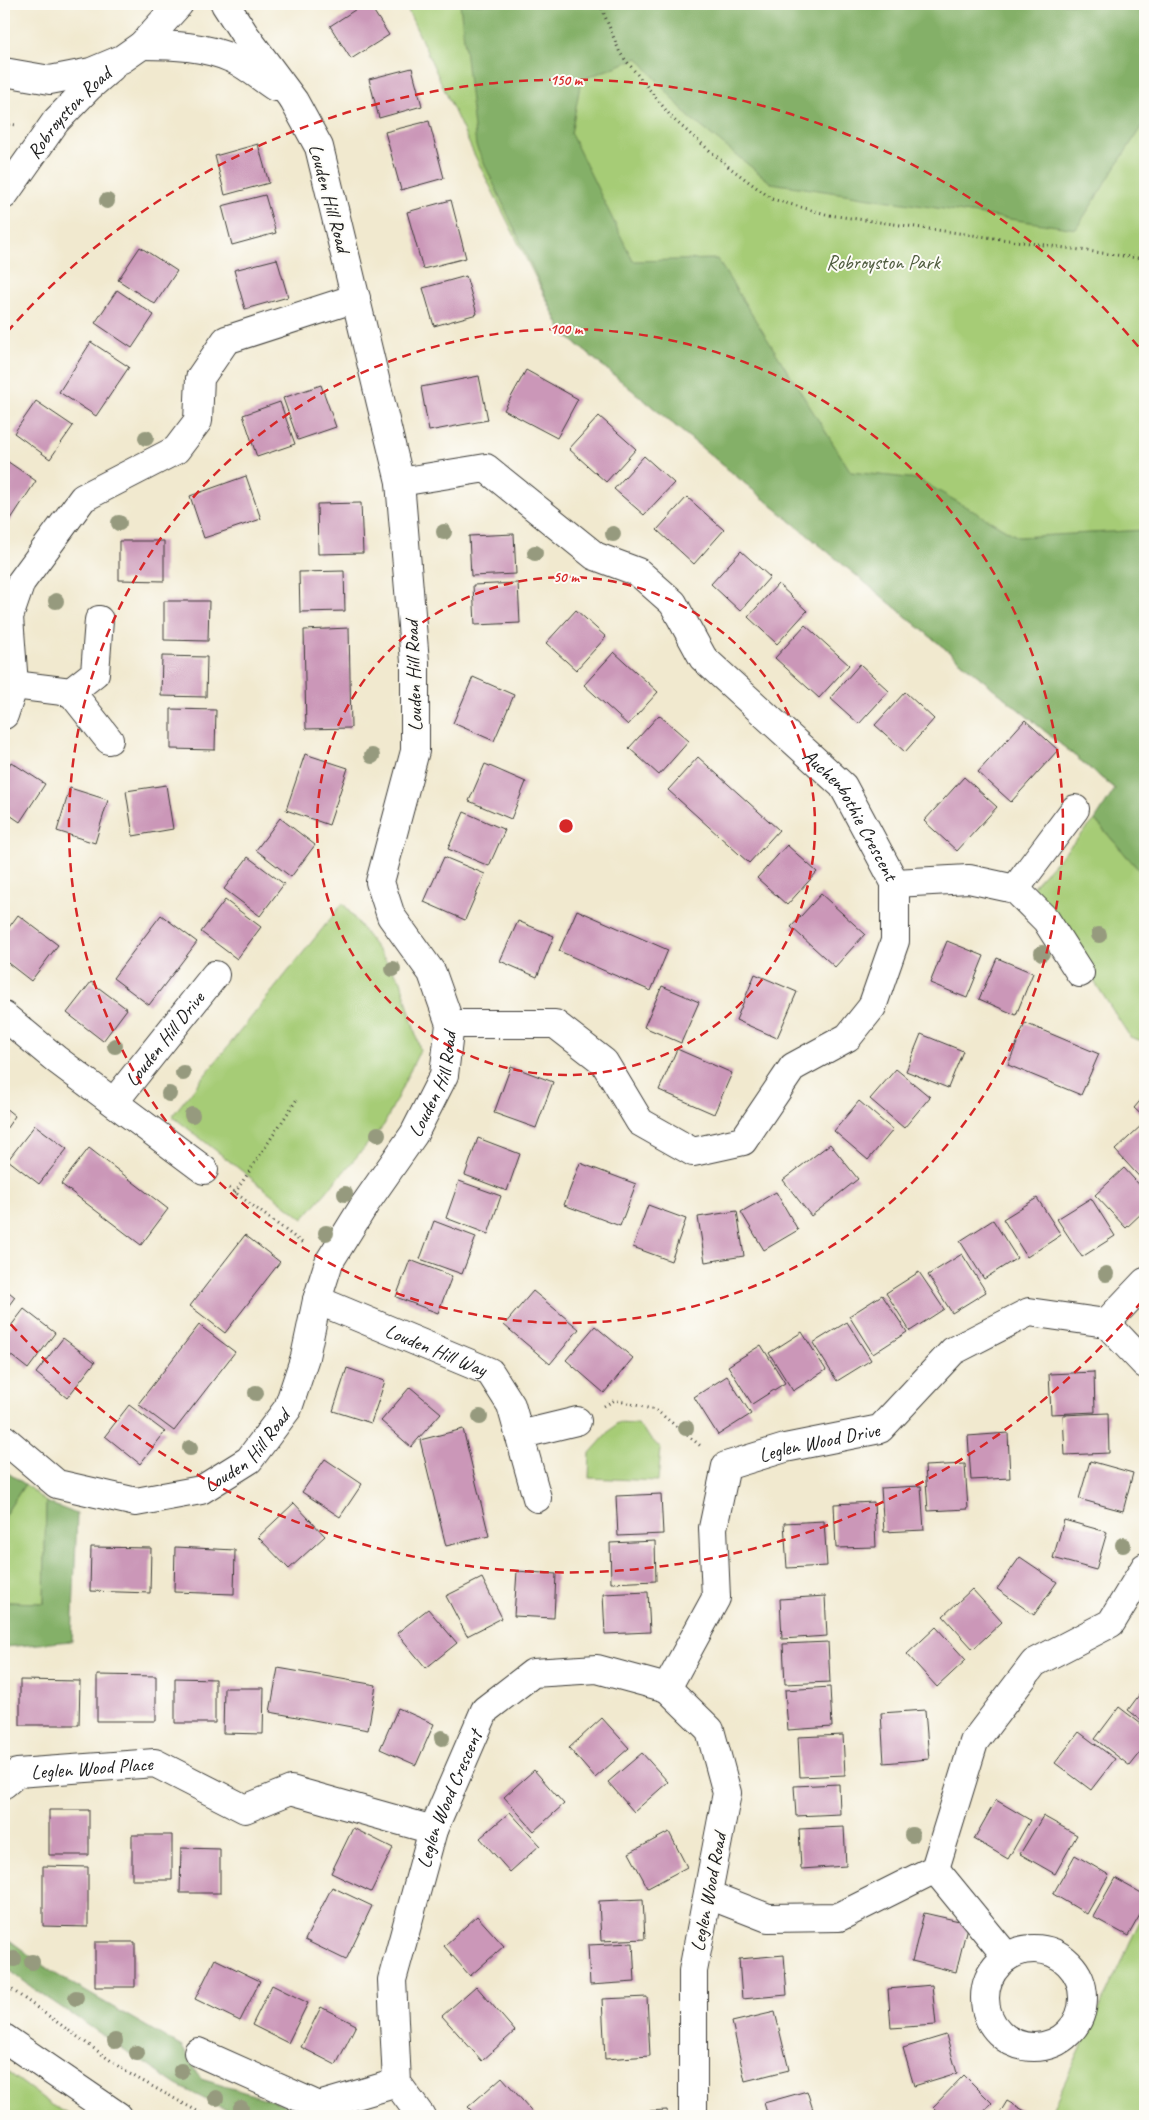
<svg xmlns="http://www.w3.org/2000/svg" width="1149" height="2120" font-family="Caveat,sans-serif">
  <rect width="100%" height="100%" fill="#fdfcf7"/>
  <filter id="ink" filterUnits="userSpaceOnUse"><feTurbulence type="fractalNoise" baseFrequency=".02" numOctaves="2"/><feDisplacementMap in="SourceGraphic" scale="10" xChannelSelector="R" yChannelSelector="G"/><feConvolveMatrix kernelMatrix="1 2 1 2 8 2 1 2 1" color-interpolation-filters="sRGB"/></filter>
  <filter id="wash" filterUnits="userSpaceOnUse"><feTurbulence type="fractalNoise" baseFrequency=".0096" numOctaves="4" result="noise"/><feDisplacementMap in="SourceGraphic" scale="20" xChannelSelector="R" yChannelSelector="G"/><feGaussianBlur stdDeviation="1.12" result="paint"/><feColorMatrix in="noise" values="0 0 0 0 0 0 0 0 0 0 0 0 0 0 0 0 0 1.4 0 .05"/><feComposite in="paint" operator="in"/></filter>
  <g filter="url(#wash)">
    <rect width="100%" height="100%" fill="#f1e9cf"/>
    <path fill="#a6cc76" stroke="#617449" d="M405,4H1145V814L563,333L473,152Z
      M1095,820L1145,877V1042L1130,1037L1033,886Z
      M343,903L401,981L420,1050L384,1125L303,1219L172,1116Z
      M617,1423L637,1424L661,1449L658,1481L589,1478L590,1453Z
      M25,1484L46,1502L44,1603L4,1602V1516Z
      M1145,1910V2116H1049Z
      M4,2069L52,2105L72,2116H4Z"/>
    <path fill="#84b067" stroke="#506642" d="M460,4H1145V121L1076,229L771,183L688,116L638,58L581,80L571,134L633,261L717,259L851,472L918,479L1018,537L1145,530V877L1095,820L1115,789L563,333L476,146Z
      M8,1473L25,1484L4,1516V1477Z
      M46,1502L77,1514L72,1641L5,1647L4,1655V1602L44,1603Z
      M4,1936L52,1972L182,2047L201,2079L323,2116H238L177,2085L34,1989L4,1966Z"/>
    <g id="blocks">
      <path fill="#cb97b8" d="M364,4H369L389,35L351,59L330,26Z
        M412,68L422,106L379,118L369,79Z
        M429,121L444,178L401,190L385,132Z
        M258,144L269,183L225,195L215,156Z
        M265,195L276,233L232,245L222,206Z
        M451,200L466,258L423,269L407,212Z
        M140,247L177,271L155,304L118,280Z
        M277,259L288,297L245,309L234,270Z
        M466,276L477,314L434,326L423,288Z
        M117,290L154,315L132,348L95,323Z
        M91,342L129,367L96,416L59,392Z
        M526,370L578,399L557,438L504,410Z
        M479,376L488,420L429,431L421,387Z
        M321,385L336,427L298,440L283,398Z
        M36,401L73,426L50,459L14,433Z
        M280,402L295,444L257,457L243,415Z
        M599,416L636,449L606,482L569,449Z
        M644,456L674,483L644,515L614,489Z
        M4,459L36,481L9,522L4,518Z
        M246,476L261,519L204,538L190,496Z
        M687,497L724,530L694,564L657,530Z
        M361,503L363,553L318,554L317,504Z
        M514,534L516,574L471,576L469,536Z
        M119,541H164V581L119,580Z
        M741,551L770,577L740,611L711,584Z
        M344,571L345,611L300,612L299,572Z
        M518,583L520,623L475,625L473,585Z
        M778,584L807,611L777,644L748,617Z
        M164,601H209L208,641L164,640Z
        M576,610L606,637L576,670L546,643Z
        M805,625L849,665L819,698L775,658Z
        M349,628L351,728L306,729L304,630Z
        M614,652L658,692L628,725L584,685Z
        M162,656L207,657L206,697L161,696Z
        M860,664L889,691L859,724L830,698Z
        M473,677L514,695L494,741L453,723Z
        M905,692L934,719L905,752L875,725Z
        M171,709L216,710L215,750L171,749Z
        M659,715L689,741L659,775L629,748Z
        M1025,720L1058,750L1011,802L978,772Z
        M305,754L348,768L329,825L286,810Z
        M698,757L779,830L749,863L668,790Z
        M11,762L45,784L20,822L4,811V774Z
        M485,764L526,782L511,819L469,801Z
        M964,777L997,807L957,851L924,821Z
        M166,785L173,829L133,836L126,791Z
        M70,788L108,800L95,843L57,831Z
        M464,812L505,830L489,866L448,849Z
        M280,818L315,845L291,877L256,850Z
        M787,845L817,872L787,905L757,878Z
        M248,857L284,884L260,916L224,889Z
        M444,857L485,874L465,920L424,902Z
        M821,894L865,934L835,967L791,927Z
        M225,900L261,927L237,959L201,932Z
        M577,910L668,950L651,991L559,951Z
        M18,915L58,945L31,981L4,960V934Z
        M161,915L197,942L149,1005L113,978Z
        M518,921L554,936L537,977L500,961Z
        M947,941L984,956L967,998L930,983Z
        M997,958L1033,973L1016,1015L979,999Z
        M755,974L797,992L777,1038L736,1020Z
        M91,982L127,1009L103,1041L67,1013Z
        M662,986L699,1002L681,1043L644,1027Z
        M1025,1023L1099,1054L1081,1095L1008,1065Z
        M921,1034L963,1051L948,1088L906,1071Z
        M677,1049L732,1073L714,1114L659,1090Z
        M511,1066L553,1082L536,1128L494,1113Z
        M896,1069L930,1097L904,1128L870,1099Z
        M1145,1095V1118L1134,1108Z
        M859,1101L893,1130L868,1160L834,1131Z
        M4,1107L15,1116L4,1132Z
        M1144,1123L1145,1124V1183L1115,1150Z
        M35,1125L67,1149L39,1184L8,1160Z
        M478,1138L520,1154L507,1191L465,1175Z
        M830,1144L858,1179L811,1216L783,1180Z
        M89,1148L168,1209L141,1245L61,1184Z
        M580,1163L636,1184L620,1226L564,1205Z
        M1124,1168L1145,1191V1210L1126,1228L1095,1195Z
        M459,1181L501,1196L488,1234L446,1218Z
        M776,1192L798,1230L764,1250L741,1212Z
        M1037,1198L1061,1235L1027,1257L1003,1219Z
        M1091,1198L1115,1236L1082,1257L1057,1219Z
        M648,1205L686,1219L671,1261L633,1247Z
        M737,1211L744,1256L705,1262L698,1217Z
        M993,1220L1017,1258L984,1279L960,1241Z
        M434,1221L476,1237L462,1274L420,1259Z
        M245,1235L280,1262L225,1333L190,1306Z
        M962,1254L986,1292L952,1313L928,1275Z
        M410,1260L452,1276L438,1313L396,1297Z
        M919,1272L944,1309L910,1331L886,1293Z
        M4,1288L15,1297L4,1312Z
        M533,1291L579,1329L550,1364L504,1325Z
        M882,1295L907,1332L873,1354L849,1316Z
        M24,1309L55,1333L28,1369L4,1350V1335Z
        M847,1322L871,1360L837,1381L813,1343Z
        M199,1325L235,1352L174,1431L138,1404Z
        M595,1326L633,1358L604,1393L566,1360Z
        M802,1332L826,1370L793,1391L769,1353Z
        M63,1338L95,1362L67,1398L36,1373Z
        M761,1345L785,1383L752,1404L728,1366Z
        M347,1368L385,1381L371,1423L333,1411Z
        M1094,1372L1095,1412L1051,1414L1049,1374Z
        M727,1376L751,1414L718,1435L694,1397Z
        M410,1387L441,1413L411,1447L381,1421Z
        M129,1405L165,1432L140,1464L105,1436Z
        M1108,1413L1109,1453L1065,1455L1063,1415Z
        M463,1429L489,1536L446,1546L420,1440Z
        M1008,1433L1010,1478L971,1480L968,1436Z
        M325,1459L362,1484L340,1517L302,1492Z
        M1090,1461L1133,1473L1123,1511L1079,1499Z
        M965,1464L968,1509L928,1511L925,1466Z
        M921,1486L924,1530L884,1532L881,1488Z
        M661,1494L663,1534L618,1536L616,1496Z
        M874,1502L876,1547L836,1548L834,1504Z
        M294,1503L325,1536L289,1569L258,1537Z
        M1064,1520L1107,1532L1096,1570L1053,1558Z
        M824,1521L827,1566L787,1568L784,1523Z
        M655,1541L656,1581L611,1583L610,1543Z
        M91,1547L151,1548L150,1593L90,1591Z
        M175,1547L235,1550L234,1594L174,1592Z
        M1020,1557L1057,1582L1034,1615L997,1589Z
        M517,1571L556,1574L554,1618L514,1616Z
        M482,1578L502,1618L467,1636L446,1596Z
        M972,1589L1002,1622L973,1649L943,1616Z
        M648,1592L650,1632L605,1634L603,1594Z
        M825,1596L827,1636L782,1639L780,1599Z
        M428,1609L457,1643L426,1668L397,1633Z
        M936,1627L966,1660L937,1687L907,1654Z
        M828,1642L830,1682L785,1684L783,1644Z
        M278,1668L376,1685L368,1730L270,1712Z
        M97,1675L156,1676V1721H97Z
        M175,1678L215,1679V1723H175Z
        M20,1680L80,1681L79,1725H20Z
        M830,1687L832,1727L788,1730L785,1690Z
        M1145,1687V1723L1128,1710Z
        M224,1688H264L263,1734L223,1733Z
        M1119,1707L1145,1727V1747L1130,1766L1095,1739Z
        M398,1708L434,1724L416,1765L380,1749Z
        M925,1710L929,1759L884,1763L881,1713Z
        M602,1718L629,1748L595,1778L569,1748Z
        M1079,1732L1115,1759L1091,1790L1055,1763Z
        M843,1735L845,1775L800,1777L798,1737Z
        M642,1753L668,1782L634,1812L608,1782Z
        M534,1770L564,1804L534,1831L504,1797Z
        M839,1784L840,1814L796,1816L794,1786Z
        M996,1800L1030,1820L1008,1859L974,1839Z
        M49,1810H89V1855H49Z
        M510,1812L540,1845L510,1872L480,1838Z
        M1043,1816L1077,1835L1055,1874L1020,1854Z
        M844,1827L846,1866L801,1869L799,1829Z
        M353,1828L393,1848L371,1892L331,1873Z
        M669,1832L687,1867L648,1888L629,1853Z
        M132,1835H172V1880H132Z
        M181,1848L220,1849V1893H180Z
        M1075,1855L1109,1875L1087,1914L1053,1894Z
        M43,1866L88,1867V1927L43,1926Z
        M1115,1878L1145,1895V1906L1128,1936L1093,1917Z
        M332,1887L372,1906L346,1960L305,1940Z
        M643,1899L645,1939L601,1941L599,1901Z
        M924,1913L968,1923L956,1972L912,1961Z
        M477,1916L504,1946L470,1976L444,1946Z
        M95,1942H135V1987H95Z
        M633,1943L635,1982L590,1985L588,1945Z
        M784,1955L787,1995L742,1999L739,1959Z
        M215,1959L260,1981L240,2021L195,1999Z
        M272,1985L308,2003L288,2043L252,2025Z
        M932,1985L936,2025L891,2028L888,1989Z
        M476,1986L515,2031L482,2061L442,2016Z
        M647,1997L650,2056L605,2059L602,1999Z
        M321,2007L356,2025L336,2065L301,2047Z
        M775,2012L789,2070L745,2081L732,2022Z
        M946,2035L957,2073L914,2086L903,2048Z
        M964,2075L992,2103L980,2116H942L933,2107Z
        M502,2077L536,2116H477L468,2107Z
        M807,2091L815,2116H768L764,2103Z
        M1007,2101L1034,2116H998Z
        M667,2110L668,2116H628L627,2112Z
        M622,2113L623,2116H585V2115Z"/>
    </g>
  </g>
  <g filter="url(#ink)">
    <use href="#blocks" fill-opacity="0" stroke="#3c3b37" stroke-width="1"/>
    <g fill="none" stroke-linecap="round" stroke-linejoin="round">
      <defs>
        <g id="minor">
          <path d="M142,45C173,45 205,46 233,59C248,66 261,78 275,87"/>
          <path id="s1" d="M400,482L486,468L595,556L638,572L673,603L703,658L843,786L895,883V941L872,1007L848,1037L793,1067L743,1141L693,1152L640,1122L604,1062L555,1024H450"/>
          <path d="M14,685L71,692L95,673L99,620"/>
          <path d="M71,692L109,740"/>
          <path d="M4,715L14,685L9,617L21,582L83,498L176,450L198,421L200,378L226,340L356,298"/>
          <path d="M895,883L969,879L1015,889L1046,920L1080,973"/>
          <path d="M1015,889L1075,809"/>
          <path d="M4,1016L57,1060L204,1170"/>
          <path id="s2" d="M114,1102L215,975"/>
          <path id="s3" d="M317,1300L490,1372L511,1405L537,1498"/>
          <path d="M1106,1323L1145,1282"/>
          <path d="M519,1435L577,1421"/>
          <path id="s4" d="M4,1439L57,1484L136,1502L201,1490L249,1460L288,1408L305,1357L317,1300L329,1262L365,1204L414,1134L444,1075L450,1024L432,973L391,916L380,882L415,751V662L400,482L319,147L294,101L245,35L225,4"/>
          <path id="s5" d="M667,1688L716,1598L713,1528L726,1466L785,1448L880,1429L953,1351L1029,1312L1106,1323L1145,1364"/>
          <path d="M667,1688L710,1730L727,1793L693,1971V2116"/>
          <path id="s6" d="M4,1784L17,1773L155,1763L245,1809L291,1790L433,1830"/>
          <path d="M935,1869L1007,1957"/>
          <path d="M709,1895L768,1918L839,1917L935,1869L974,1742L1034,1663L1111,1623L1145,1567"/>
          <circle cx="1034" cy="1998" r="49"/>
          <path d="M198,2052L319,2106L397,2083"/>
          <path id="s7" d="M421,2116L397,2083L392,1980L433,1830L485,1710L533,1673L597,1669L667,1688"/>
        </g>
        <path id="tertiary" d="M4,2038L118,2116"/>
        <g id="secondary">
          <path d="M4,72L50,80L91,72L122,59L142,45L179,4"/>
          <path id="s8" d="M4,195L56,121L88,88L111,68"/>
        </g>
      </defs>
      <use href="#minor" stroke="#3c3b37" stroke-width="30"/>
      <use href="#tertiary" stroke="#3c3b37" stroke-width="30"/>
      <use href="#secondary" stroke="#3c3b37" stroke-width="30"/>
      <path stroke="#3c3b37" stroke-width="3" stroke-dasharray="1 4" stroke-linecap="butt" d="M600,4L620,53L673,119L729,167L772,199L829,215L1145,259
        M4,123L15,125
        M229,1188L304,1244
        M235,1193L297,1099
        M604,1406L615,1400L656,1410L702,1447
        M4,1984L128,2073L206,2116"/>
      <use href="#minor" stroke="#fff" stroke-width="28"/>
      <use href="#tertiary" stroke="#fff" stroke-width="28"/>
      <use href="#secondary" stroke="#fff" stroke-width="28"/>
    </g>
    <g fill="#969a7e">
      <circle cx="107" cy="201" r="8"/>
      <circle cx="146" cy="438" r="8"/>
      <circle cx="119" cy="523" r="8"/>
      <circle cx="444" cy="532" r="8"/>
      <circle cx="613" cy="534" r="8"/>
      <circle cx="535" cy="553" r="8"/>
      <circle cx="56" cy="601" r="8"/>
      <circle cx="372" cy="756" r="8"/>
      <circle cx="1099" cy="935" r="8"/>
      <circle cx="1042" cy="953" r="8"/>
      <circle cx="393" cy="969" r="8"/>
      <circle cx="115" cy="1046" r="8"/>
      <circle cx="183" cy="1073" r="8"/>
      <circle cx="169" cy="1094" r="8"/>
      <circle cx="192" cy="1115" r="8"/>
      <circle cx="378" cy="1134" r="8"/>
      <circle cx="345" cy="1194" r="8"/>
      <circle cx="326" cy="1233" r="8"/>
      <circle cx="1106" cy="1274" r="8"/>
      <circle cx="256" cy="1393" r="8"/>
      <circle cx="480" cy="1417" r="8"/>
      <circle cx="686" cy="1428" r="8"/>
      <circle cx="190" cy="1448" r="8"/>
      <circle cx="1123" cy="1545" r="8"/>
      <circle cx="442" cy="1738" r="8"/>
      <circle cx="912" cy="1835" r="8"/>
      <circle cx="14" cy="1959" r="8"/>
      <circle cx="32" cy="1962" r="8"/>
      <circle cx="76" cy="1998" r="8"/>
      <circle cx="115" cy="2041" r="8"/>
      <circle cx="137" cy="2053" r="8"/>
      <circle cx="181" cy="2071" r="8"/>
      <circle cx="216" cy="2098" r="8"/>
      <circle cx="241" cy="2108" r="8"/>
    </g>
  </g>
  <g fill="none" stroke="#d62828" stroke-width="2.5" stroke-dasharray="9 6">
    <circle cx="566" cy="826" r="249"/>
    <circle cx="566" cy="826" r="497"/>
    <path d="M1142 1301A746 746 0 0 1 7 1320M7 332A746 746 0 0 1 1142 351"/>
  </g>
  <g text-anchor="middle" stroke-width="4" stroke-linejoin="round" paint-order="stroke">
    <g font-size="20" fill="#1c1c1c" stroke="#fdfcf7">
      <text dy="7" stroke="none"><textPath href="#s8" startOffset="105">Robroyston Road</textPath></text>
      <text transform="translate(330 198) rotate(75)" y="7">Louden Hill Road</text>
      <text transform="translate(413 676) rotate(-92)" y="7">Louden Hill Road</text>
      <text dy="7" stroke="none"><textPath href="#s1" startOffset="600">Auchenbothie Crescent</textPath></text>
      <text dy="7" stroke="none"><textPath href="#s2" startOffset="81">Louden Hill Drive</textPath></text>
      <text dy="7" stroke="none"><textPath href="#s4" startOffset="698">Louden Hill Road</textPath></text>
      <text dy="7" stroke="none"><textPath href="#s3" startOffset="129">Louden Hill Way</textPath></text>
      <text dy="7" stroke="none"><textPath href="#s5" startOffset="332">Leglen Wood Drive</textPath></text>
      <text dy="7" stroke="none"><textPath href="#s4" startOffset="278">Louden Hill Road</textPath></text>
      <text dy="7" stroke="none"><textPath href="#s6" startOffset="92">Leglen Wood Place</textPath></text>
      <text dy="7" stroke="none"><textPath href="#s7" startOffset="334">Leglen Wood Crescent</textPath></text>
      <text transform="translate(708 1892) rotate(-79)" y="7">Leglen Wood Road</text>
    </g>
    <g font-size="20" fill="#4c5a3c" stroke="#fdfcf7">
      <text x="883" y="269">Robroyston Park</text>
    </g>
  </g>
  <circle cx="566" cy="826" r="8" fill="#d62828" stroke="#fdfcf7" stroke-width="2.5"/>
  <g font-size="15" text-anchor="middle" font-weight="bold" fill="#d62828" stroke="#fdfcf7" stroke-width="4" stroke-linejoin="round" paint-order="stroke">
    <text x="566" y="85">150 m</text>
    <text x="566" y="334">100 m</text>
    <text x="566" y="582">50 m</text>
  </g>
  <rect width="1149" height="2120" fill="none" stroke="#fdfcf7" stroke-width="20"/>
</svg>
